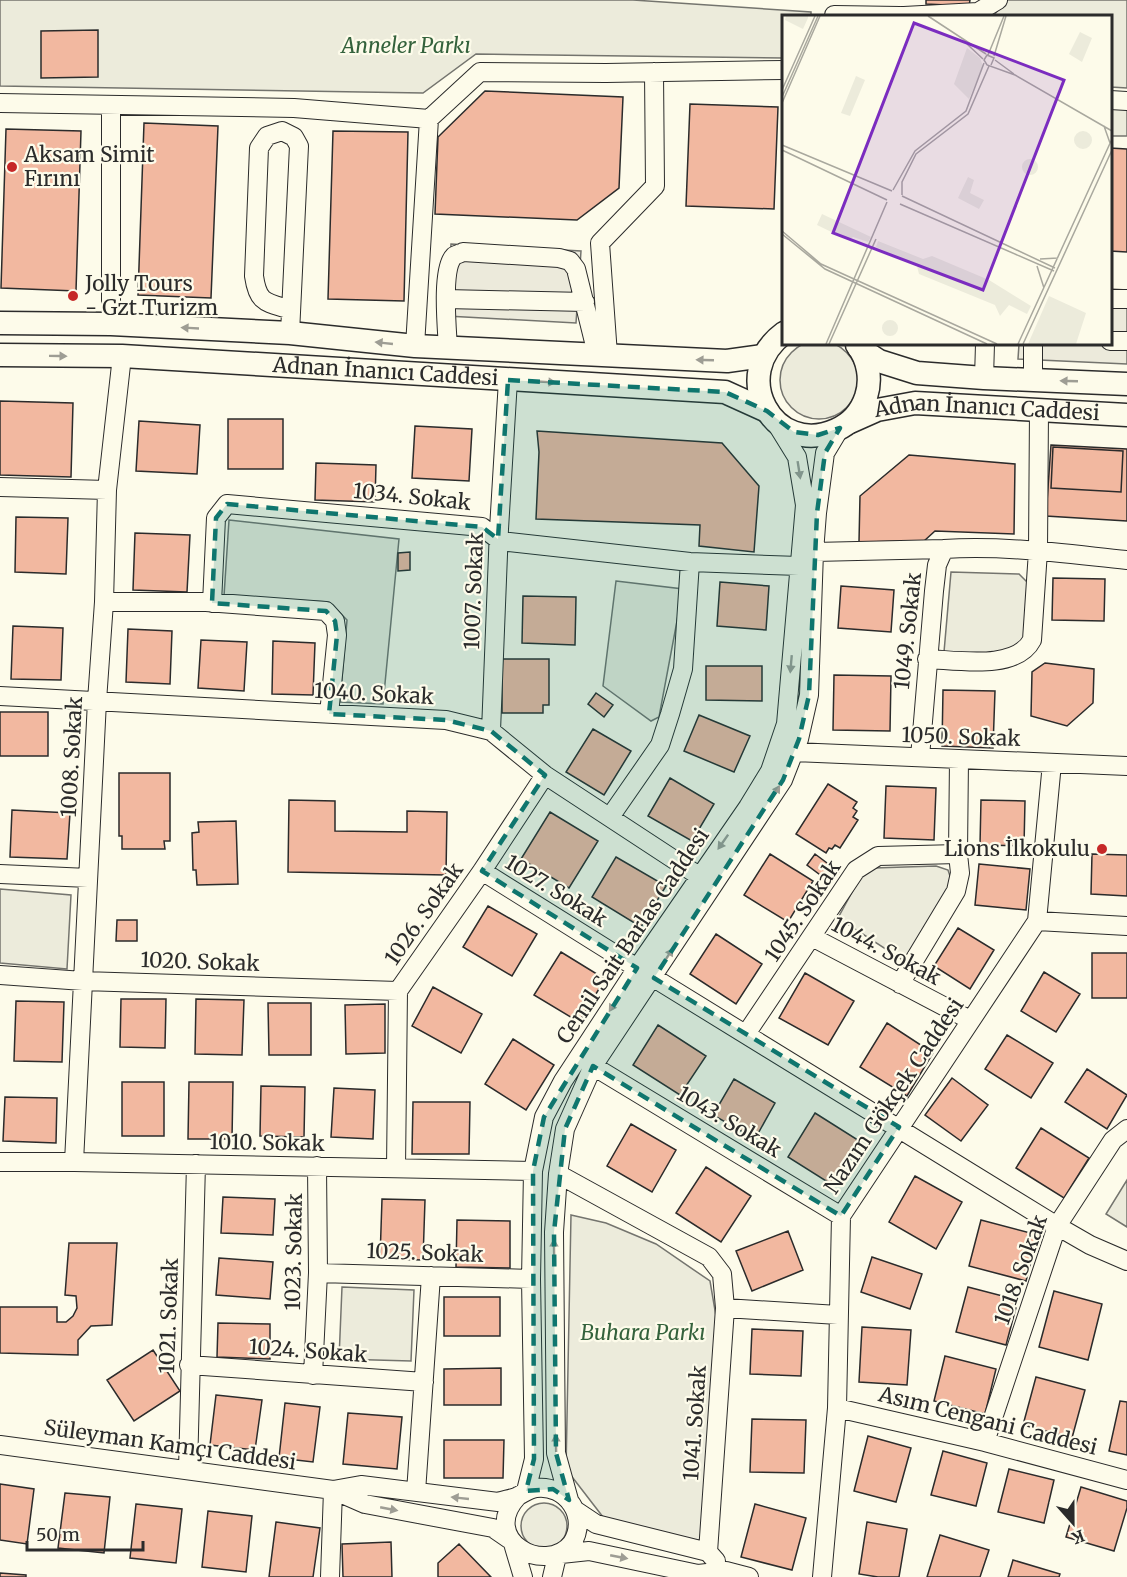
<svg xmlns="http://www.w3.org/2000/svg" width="1127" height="1577" font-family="Merriweather,serif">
  <rect width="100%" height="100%" fill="#fdfbea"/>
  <path fill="#ecebdb" stroke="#74746e" stroke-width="1.5" d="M0,0H633L811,12V16H784L783,58L476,54L423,93L0,86Z
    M1007,0H1127V88L1111,87L1110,16H993Z
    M1110,103L1127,104V136H1111Z
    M780 380a39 39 0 1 1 78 0a39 39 0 1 1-78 0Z
    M229,520L399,539L383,704L340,702L347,620L329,602L224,596Z
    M951,572L1019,574L1027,582L1026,640L1003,653L944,652Z
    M616,581L683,589L659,717L651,721L603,686Z
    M936,866L948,870L951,879L947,894L904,961L838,918L862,874L874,868Z
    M0,889L71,895L67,969L0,963Z
    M1127,1180V1227L1106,1214Z
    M571,1215L606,1223L656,1244L710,1281L717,1322L712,1546L603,1517L566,1469Z
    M342,1287L414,1290L411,1361L339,1359Z
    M521 1526a23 23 0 1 1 46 0a23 23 0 1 1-46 0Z"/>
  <path fill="#eceadb" stroke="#74746e" stroke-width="1.5" d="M451,244L581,251L576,323L447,316Z
    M1111,289L1127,290V364L1018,359L1019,344H1110Z"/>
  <path fill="#f2b8a0" stroke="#2b2b2b" stroke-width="1.5" d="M926,0H970L969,6L926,4Z
    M98,30V77L41,78V31Z
    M485,91L623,97L619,188L577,220L435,214L438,137Z
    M690,104L778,107L774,209L686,206Z
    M144,123L218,126L211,298L138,295Z
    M6,129L81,131L76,291L1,288Z
    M333,131L408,132L404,301L328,299Z
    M1110,148L1127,149V252L1110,251Z
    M0,401L73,403L71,477L0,475Z
    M228,419H283V469H228Z
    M139,421L200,425L197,474L136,471Z
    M415,426L472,429L469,481L412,478Z
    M537,431L722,443L759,486L754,552L699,546L700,525L536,519L539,452Z
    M1051,445L1127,449V521L1046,516Z
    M1053,447L1123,451L1121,492L1051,488Z
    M909,455L1015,464L1014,534L935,531L924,541L859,542L860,496Z
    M316,463L376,465L375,502L315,500Z
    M16,517L68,518L66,574L15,572Z
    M135,533L190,535L187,592L133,590Z
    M410,552V570L398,571V553Z
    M1053,578L1105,579L1104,621L1052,620Z
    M720,582L769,586L766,630L717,626Z
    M841,586L894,590L891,632L838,628Z
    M523,596L576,597L575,645L522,643Z
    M13,626L63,628L61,680L11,679Z
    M128,629L172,631L170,684L126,682Z
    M201,640L247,642L244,691L198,688Z
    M273,641L315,643L313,695L272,694Z
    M502,659H549V705H543V713H502Z
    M1045,663L1094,669L1093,703L1067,726L1031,716L1032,672Z
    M706,666H762V701L706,700Z
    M834,675L891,676L890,731L833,730Z
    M943,690L995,691L993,748L942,746Z
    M596,693L613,705L604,717L588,704Z
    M0,712H48V756H0Z
    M699,715L750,736L734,772L684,751Z
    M593,729L631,751L604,795L566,772Z
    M119,773H170V841H164L165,849H122V836H119Z
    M670,778L714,804L692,841L648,816Z
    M828,784L857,802L853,808L857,811L853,817L858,820L840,848L835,845L832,849L829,848L826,853L796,834Z
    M886,786L936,788L934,840L884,838Z
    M289,800L335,801V831L407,832V811L447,812L446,875L288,872Z
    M981,800L1025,801L1024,846L980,845Z
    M12,810L70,813L67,859L10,857Z
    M550,812L598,841L569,888L521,859Z
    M236,821L238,884L197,885L196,870H193L192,833L199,832L198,822Z
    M770,854L813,881L788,922L744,895Z
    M815,854L839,872L831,883L807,865Z
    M1092,854L1127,855V896L1091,894Z
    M616,857L666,886L641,927L592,897Z
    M979,864L1030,869L1026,910L975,905Z
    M488,906L537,934L512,976L463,947Z
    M117,920H137V941H116Z
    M958,928L994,950L970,989L934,966Z
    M716,934L762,964L736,1004L690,974Z
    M561,952L605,979L579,1022L534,995Z
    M1092,953H1127V998H1092Z
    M1044,972L1080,994L1056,1032L1021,1011Z
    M805,973L854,1001L828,1045L779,1018Z
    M433,987L482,1014L461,1053L412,1026Z
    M121,999H166L165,1048L120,1047Z
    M196,999L244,1000L242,1055L195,1054Z
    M16,1001L64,1002L62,1062L14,1061Z
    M268,1003H311V1055H269Z
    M385,1004V1053L346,1054L345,1005Z
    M887,1023L933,1053L907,1096L860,1067Z
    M658,1025L706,1056L680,1095L633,1065Z
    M1007,1035L1053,1063L1031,1098L985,1069Z
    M513,1039L554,1065L526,1110L485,1084Z
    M1087,1069L1127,1095L1107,1129L1065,1102Z
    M952,1078L988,1105L961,1141L925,1115Z
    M734,1079L775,1103L755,1139L713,1115Z
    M122,1082H164V1136H122Z
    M189,1082H233L232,1139H188Z
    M261,1086L305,1087L304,1137L260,1136Z
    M334,1088L375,1090L373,1139L331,1137Z
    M5,1097L57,1098L56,1143L3,1141Z
    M413,1102H470L469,1154H412Z
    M815,1113L861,1142L834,1186L788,1157Z
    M631,1124L676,1150L652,1192L607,1166Z
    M1041,1128L1089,1158L1064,1198L1016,1168Z
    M706,1167L751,1196L721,1242L676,1213Z
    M915,1176L962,1202L936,1249L889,1222Z
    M223,1197L275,1199L273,1235L221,1233Z
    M382,1199L425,1200L423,1260L380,1259Z
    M457,1220L510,1221V1268L456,1267Z
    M981,1220L1038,1235L1026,1281L969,1266Z
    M788,1231L803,1270L752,1291L736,1251Z
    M69,1243H117L112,1325L91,1326L78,1340V1355L0,1353V1307H57V1322H66L73,1316L77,1308L76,1296L65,1295Z
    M872,1257L922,1274L910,1309L861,1292Z
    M219,1258L273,1262L270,1299L216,1295Z
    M968,1287L1018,1300L1006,1345L956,1332Z
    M1054,1291L1102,1304L1088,1360L1039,1347Z
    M444,1297H500V1336H444Z
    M218,1323L270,1324V1359L217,1357Z
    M862,1327L911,1330L907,1385L859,1382Z
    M752,1329L803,1331L801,1376L750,1374Z
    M153,1350L180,1391L134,1421L107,1380Z
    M945,1356L996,1369L985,1414L934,1401Z
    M501,1368V1405H444V1369Z
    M1036,1377L1085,1390L1072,1438L1023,1425Z
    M216,1395L262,1400L255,1450L210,1445Z
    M1120,1401L1127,1402V1455L1109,1451Z
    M285,1403L320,1407L313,1462L279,1458Z
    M348,1413L402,1417L397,1469L343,1464Z
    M752,1419L806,1420L804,1473L750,1472Z
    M868,1436L911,1448L896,1502L854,1491Z
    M444,1440H504L503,1478H444Z
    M943,1451L987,1463L976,1506L931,1495Z
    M1009,1469L1054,1480L1044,1523L998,1512Z
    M0,1484L34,1489L27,1544L0,1540Z
    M1081,1487L1127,1501V1508L1114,1551L1066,1537Z
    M65,1493L110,1497L104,1553L58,1548Z
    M136,1504L182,1509L176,1563L130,1558Z
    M755,1504L806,1518L792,1570L741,1557Z
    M208,1511L252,1516L246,1572L202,1567Z
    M276,1522L320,1528L313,1577H269Z
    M867,1522L907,1529L899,1577H878L859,1574Z
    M940,1535L989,1550L980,1577H927Z
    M391,1542L392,1577H343L342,1544Z
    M459,1544L491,1577H438V1563Z
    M1013,1560L1060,1574L1059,1577H1008Z
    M0,1573L26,1575V1577H0Z"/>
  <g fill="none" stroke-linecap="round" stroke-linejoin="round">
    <defs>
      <path id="minor" d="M834,15L900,16
        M904,16L978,12L998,0
        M1110,100L1127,101
        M0,103L294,108L429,119
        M446,299L585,302
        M1110,299H1127
        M111,324V105
        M290,333L299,146L294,137L282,131L267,136L259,148L254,276C258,304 266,302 291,310
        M1110,341H1127
        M415,346L429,119L480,72L606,73L784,70
        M448,348C447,329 441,269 454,256C455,255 462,253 463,252L559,258L570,261L576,269L597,354
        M608,355L600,243L655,186L654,72
        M984,378L985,344
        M1033,380V344
        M0,487L107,490
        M814,552L944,549
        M104,602H206L326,611L335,621L337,635L329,714
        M212,603L216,518L227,504L482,527L500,541L690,562L799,566
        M927,659C957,660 1016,671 1032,640L1038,551L1039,410
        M0,696L446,720L491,731L545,775L699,876
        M491,731L499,529L508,380
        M794,752L1127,766
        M920,757L934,591L937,565L944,549C1005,545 1067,554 1127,560
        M610,817L660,745L670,714L683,669L690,562
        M482,871L637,968
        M0,874L88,878
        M1037,921L1127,926
        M812,937L970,1020
        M0,975L83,981L398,991
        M654,978L1057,1226L1090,1245L1127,1261
        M900,984L956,891L960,873L958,854L959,759
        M746,1034L856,870L878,856L958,854
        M593,1066L841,1216
        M0,1162H74L533,1171
        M74,1162L97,701L104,602L107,490L122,356
        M396,1168L398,991L482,871L545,775
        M558,1174L709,1257L722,1274L725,1308L708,1552
        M318,1273L531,1279
        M725,1308L838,1315
        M189,1365L424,1382
        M313,1375L318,1273L317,1166
        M837,1408L985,1442L1127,1480
        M985,1442L1057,1226L1113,1140L1127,1129
        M0,1445L333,1490L365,1504L493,1528L509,1539
        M188,1470L196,1164
        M333,1490L361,1485L498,1502C504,1500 510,1499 516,1497C523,1494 528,1489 536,1488C566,1484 589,1517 572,1543C545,1577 478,1539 518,1496
        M526,1491L534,1459L531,1279L533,1171L544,1117L563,1081L637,968L748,807L770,771L786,724L805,505L797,457L776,423
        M416,1492L431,1276
        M569,1500L556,1453L554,1232L558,1174L565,1129L593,1066L783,780L799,739L809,695L814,552L817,513L825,453L840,428
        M575,1510L596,1524L708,1552L716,1561
        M514,1547L523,1577
        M561,1554L589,1551L698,1574L726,1571L749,1577
        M330,1577L333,1490
        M552,1577L557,1556
        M822,1577L837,1408L841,1216L1037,921L1052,763"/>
      <g id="major">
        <path d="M0,323L111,324L290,333L415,346L727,361L763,356"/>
        <path d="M784,333C728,374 773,458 836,430C850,424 861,412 866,397C872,379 868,359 857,345"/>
        <path d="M859,348L879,361L917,373L984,378L1127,384"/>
        <path id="s1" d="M0,355L122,356L725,392L767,411"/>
        <path id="s2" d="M850,422L877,410L915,403L1127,415"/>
      </g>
    </defs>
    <use href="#minor" stroke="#2b2b2b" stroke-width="20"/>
    <use href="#major" stroke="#2b2b2b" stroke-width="25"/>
    <use href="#minor" stroke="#fdfbea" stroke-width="18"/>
    <use href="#major" stroke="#fdfbea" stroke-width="22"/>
  </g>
  <defs><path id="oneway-solid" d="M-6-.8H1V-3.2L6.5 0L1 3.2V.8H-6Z" transform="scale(1.5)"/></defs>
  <g fill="#9e9d94">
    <use href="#oneway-solid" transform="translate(190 328) rotate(-177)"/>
    <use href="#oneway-solid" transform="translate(384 343) rotate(-174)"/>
    <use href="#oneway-solid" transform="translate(58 356) rotate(1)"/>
    <use href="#oneway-solid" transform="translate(705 360) rotate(-178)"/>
    <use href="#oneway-solid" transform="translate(1069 381) rotate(-178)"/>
    <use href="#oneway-solid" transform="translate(547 382) rotate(3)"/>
    <use href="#oneway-solid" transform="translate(799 470) rotate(81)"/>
    <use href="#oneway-solid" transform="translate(791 664) rotate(95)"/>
    <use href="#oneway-solid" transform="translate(775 793) rotate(-57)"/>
    <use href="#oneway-solid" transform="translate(723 842) rotate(125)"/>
    <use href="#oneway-solid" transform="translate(668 956) rotate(-57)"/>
    <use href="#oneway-solid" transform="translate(614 1004) rotate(123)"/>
    <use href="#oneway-solid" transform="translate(554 1248) rotate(-91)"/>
    <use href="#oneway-solid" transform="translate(556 1443) rotate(-91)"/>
    <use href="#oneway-solid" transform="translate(460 1498) rotate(-174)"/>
    <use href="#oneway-solid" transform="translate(389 1509) rotate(11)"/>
    <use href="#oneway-solid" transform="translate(619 1557) rotate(11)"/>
  </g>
  <path fill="#0f766e" fill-opacity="0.2" stroke="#0f766e" stroke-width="4.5" stroke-dasharray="12 8" stroke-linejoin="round" d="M508,380L725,392L767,411L794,432L818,435L840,428L825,453L817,513L809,695L799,739L783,780L654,978L899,1127L841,1216L593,1066L565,1129L554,1232L556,1453L569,1500L553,1489L526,1491L534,1459L533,1171L544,1117L637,968L482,871L545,775L491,731L446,720L329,714L337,635L335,621L326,611L212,603L216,518L227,504L482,527L498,539Z"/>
  <g fill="#c62828" stroke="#fdfbea" stroke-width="2">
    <circle cx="12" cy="167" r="6"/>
    <circle cx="73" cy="296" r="6"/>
    <circle cx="1102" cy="849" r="6"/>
  </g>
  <g text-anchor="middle" stroke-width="4.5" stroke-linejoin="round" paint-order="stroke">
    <g font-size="21" font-style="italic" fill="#34623c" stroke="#fdfbea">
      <text x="406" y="53">Anneler Parkı</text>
      <text x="643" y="1340">Buhara Parkı</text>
    </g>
    <g font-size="21" fill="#2b2b2b" stroke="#fdfbea" text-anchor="start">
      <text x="24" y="162">Aksam Simit<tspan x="24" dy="24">Fırını</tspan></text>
      <text x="85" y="291">Jolly Tours<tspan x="85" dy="24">- Gzt Turizm</tspan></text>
      <text x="1090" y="856" text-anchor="end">Lions İlkokulu</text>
    </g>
    <g font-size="21" fill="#2b2b2b" stroke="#fdfbea">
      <text dy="7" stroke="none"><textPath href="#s1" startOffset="386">Adnan İnanıcı Caddesi</textPath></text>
      <text dy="7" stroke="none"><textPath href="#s2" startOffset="140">Adnan İnanıcı Caddesi</textPath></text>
      <text transform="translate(412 497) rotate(6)" y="7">1034. Sokak</text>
      <text transform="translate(474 591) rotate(-88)" y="7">1007. Sokak</text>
      <text transform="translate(908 631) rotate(-84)" y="7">1049. Sokak</text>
      <text transform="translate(374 694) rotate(3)" y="7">1040. Sokak</text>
      <text transform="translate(961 737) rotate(2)" y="7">1050. Sokak</text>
      <text transform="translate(72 757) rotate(-87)" y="7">1008. Sokak</text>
      <text transform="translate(556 891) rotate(32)" y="7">1027. Sokak</text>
      <text transform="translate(803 911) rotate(-56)" y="7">1045. Sokak</text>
      <text transform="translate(424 914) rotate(-55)" y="7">1026. Sokak</text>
      <text transform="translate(633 936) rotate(-56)" y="7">Cemil Sait Barlas Caddesi</text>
      <text transform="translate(886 951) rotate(28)" y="7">1044. Sokak</text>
      <text transform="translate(200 962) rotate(2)" y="7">1020. Sokak</text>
      <text transform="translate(894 1096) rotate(-56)" y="7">Nazım Gökçek Caddesi</text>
      <text transform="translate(729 1122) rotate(31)" y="7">1043. Sokak</text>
      <text transform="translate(267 1143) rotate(1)" y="7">1010. Sokak</text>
      <text transform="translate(294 1252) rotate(-89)" y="7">1023. Sokak</text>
      <text transform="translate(425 1253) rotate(2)" y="7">1025. Sokak</text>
      <text transform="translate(1021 1270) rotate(-70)" y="7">1018. Sokak</text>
      <text transform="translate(169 1316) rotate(-88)" y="7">1021. Sokak</text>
      <text transform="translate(308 1351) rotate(4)" y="7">1024. Sokak</text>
      <text transform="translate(988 1421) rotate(14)" y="7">Asım Cengani Caddesi</text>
      <text transform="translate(695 1423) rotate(-86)" y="7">1041. Sokak</text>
      <text transform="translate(170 1445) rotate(8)" y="7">Süleyman Kamçı Caddesi</text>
    </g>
  </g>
  <g transform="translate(782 15)">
    <rect width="330" height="330" fill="#fdfbea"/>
    <path d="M4,1H26V3L21,14L3,5ZM298,17L310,23L300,47L287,39ZM185,33L198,43L201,51L187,84L172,69ZM74,61L83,65L68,101L59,98ZM292 125a9 9 0 1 1 18 0a9 9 0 1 1-18 0ZM240 152a8 8 0 1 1 16 0a8 8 0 1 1-16 0ZM186,162L192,165L188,178L202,185L197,194L176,183ZM40,199L89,222L86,227L71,222L66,225L35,210ZM96,226L141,244L150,241L207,265L249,291L245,299L227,290L218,301L213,290L137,259L135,251L94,232ZM267,281L304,298L294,329H246ZM100 313a8 8 0 1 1 16 0a8 8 0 1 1-16 0Z" fill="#ecebdb"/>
    <path fill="none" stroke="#a9a89e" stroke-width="1.5" d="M146,1L204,39M185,29L201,44M206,40L222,1M212,41L224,1M213,45L232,59M209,50L212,43L205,40L202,45L205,50L233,60L330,116M0,75L33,1M0,82L36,1M0,88L38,1M322,111L328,128M0,130L110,176M0,135L105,185M111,175L133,136L184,96L202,48M120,180V167L134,139L186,99L207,51M120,181L273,253M118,189L272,256M0,216L39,249L215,329M0,219L43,254L205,329M258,244L276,243M255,251L262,273M44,329L105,187M47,329L94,224M236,329L330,124M241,329L330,135"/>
    <path fill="#7b2cbf" fill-opacity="0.15" stroke="#7b2cbf" stroke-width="3" d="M132,8L282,65L201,275L51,218Z"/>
    <rect width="330" height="330" fill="none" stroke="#2b2b2b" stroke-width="3"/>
  </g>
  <g transform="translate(1073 1523) rotate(159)" stroke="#fdfbea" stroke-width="4.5" paint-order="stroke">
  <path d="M0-4.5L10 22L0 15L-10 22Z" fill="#2b2b2b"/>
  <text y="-9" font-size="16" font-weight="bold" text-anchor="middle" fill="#2b2b2b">K</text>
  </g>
  <path d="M27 1541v9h116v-9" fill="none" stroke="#2b2b2b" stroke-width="3"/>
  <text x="36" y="1541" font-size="18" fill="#2b2b2b" stroke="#fdfbea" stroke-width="4.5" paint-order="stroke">50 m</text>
</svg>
